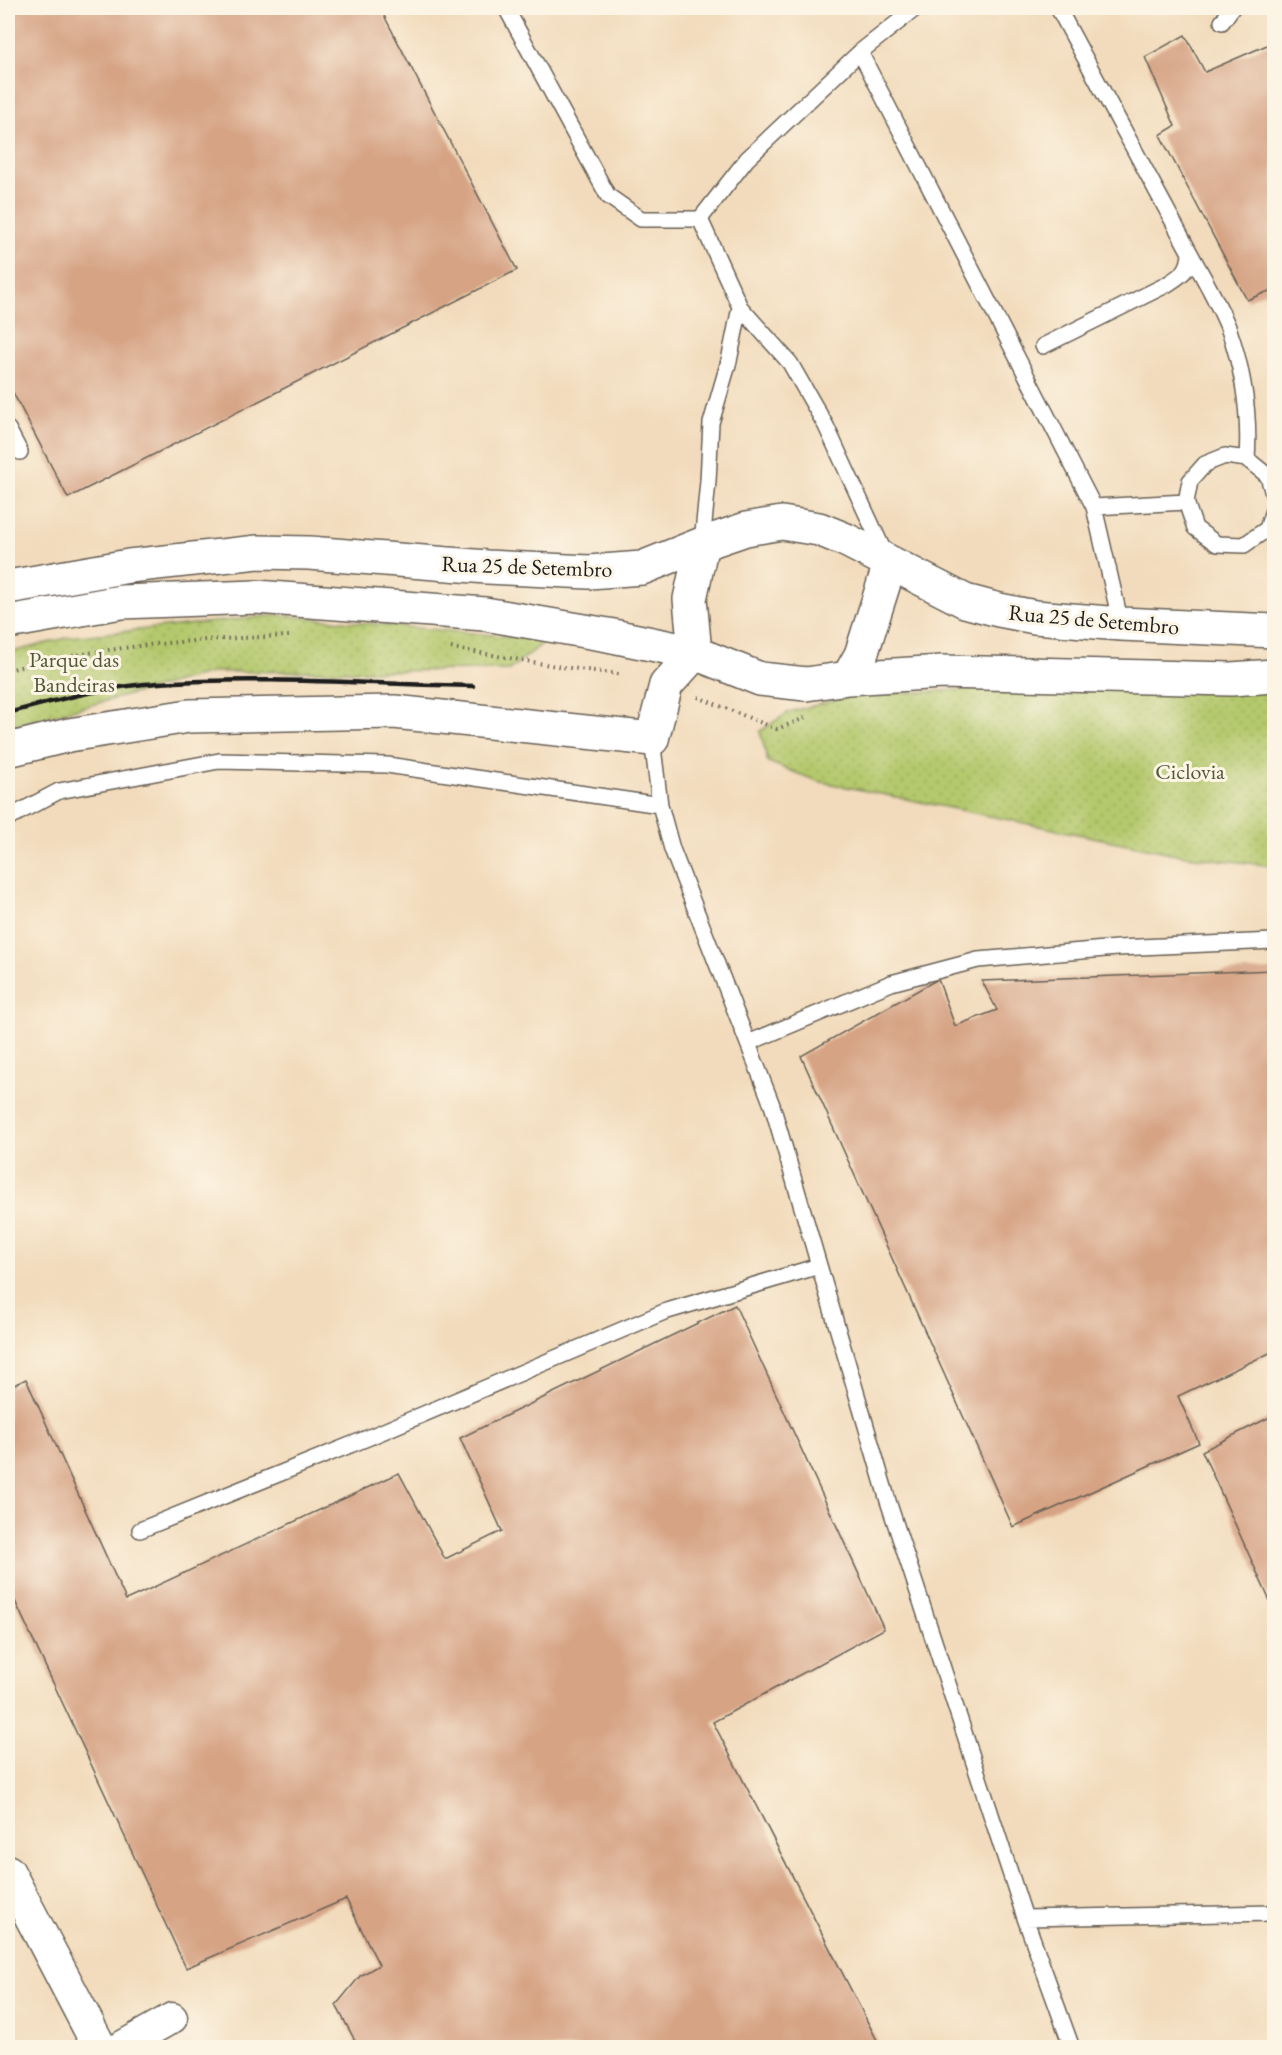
<svg xmlns="http://www.w3.org/2000/svg" width="1282" height="2055" font-family="'EB Garamond',serif">
  <defs>
    <pattern id="park-dots" width="8" height="8" patternUnits="userSpaceOnUse" patternTransform="scale(1.5)"><rect width="8" height="8" fill="#b4c86c"/><path d="M2 2h.1M6 6h.1" fill="none" stroke="#9aab5d" stroke-width="1.8" stroke-linecap="round"/></pattern>
  </defs>
  <rect width="100%" height="100%" fill="#fcf5e5"/>
  <filter id="ink" filterUnits="userSpaceOnUse"><feTurbulence type="fractalNoise" baseFrequency=".0167" numOctaves="2"/><feDisplacementMap in="SourceGraphic" scale="12" xChannelSelector="R" yChannelSelector="G"/><feConvolveMatrix kernelMatrix="1 2 1 2 8 2 1 2 1" color-interpolation-filters="sRGB"/></filter>
  <filter id="wash" filterUnits="userSpaceOnUse"><feTurbulence type="fractalNoise" baseFrequency=".008" numOctaves="4" result="noise"/><feDisplacementMap in="SourceGraphic" scale="24" xChannelSelector="R" yChannelSelector="G"/><feGaussianBlur stdDeviation="1.35" result="paint"/><feColorMatrix in="noise" values="0 0 0 0 0 0 0 0 0 0 0 0 0 0 0 0 0 1.4 0 .05"/><feComposite in="paint" operator="in"/></filter>
  <g filter="url(#wash)">
    <rect width="100%" height="100%" fill="#f2dbbc"/>
    <path fill="url(#park-dots)" stroke="#687244" stroke-width="1.5" d="M279,615L547,640L509,670L215,672L8,727V653L70,637Z
      M1274,685V866L1186,856L817,781L768,762L760,731L789,712L851,696L974,689Z"/>
    <g id="blocks">
      <path fill="#d6a384" d="M8,8H380L517,270L68,498L8,383Z
        M1185,35L1205,72L1274,42V289L1247,300L1160,135L1175,126L1145,57Z
        M1274,970V1351L1178,1396L1199,1443L1013,1527L801,1056L938,979L955,1026L997,1010L982,981Z
        M735,1305L884,1629L713,1722L881,2048H359L336,2005L360,1976L379,1965L346,1899L186,1968L8,1586V1388L26,1379L126,1600L399,1473L445,1559L502,1531L460,1438Z
        M1274,1415V1610L1202,1451Z"/>
    </g>
  </g>
  <g filter="url(#ink)">
    <use href="#blocks" fill-opacity="0" stroke="#675f54" stroke-width="1.5"/>
    <g fill="none" stroke-linecap="round" stroke-linejoin="round">
      <defs>
        <path id="lane" d="M506,8L608,196L641,219H700
          M1222,22L1232,8
          M860,52L1094,507L1121,624
          M1190,253C1203,277 1218,302 1228,327C1243,369 1250,415 1247,459
          M1043,346L1166,285C1181,275 1189,272 1190,253L1058,8
          M8,429L20,452
          M1274,498L1268,476L1247,459L1225,456L1205,464L1190,481L1186,502L1195,528L1217,544L1244,545L1267,529L1274,507
          M1094,507L1186,502
          M702,544L708,481L711,423L729,361L740,307
          M886,556L826,426L790,363L740,307L700,219L747,159L860,52L916,8
          M652,739L660,805L672,849L772,1105L888,1501L1025,1918L1072,2048
          M8,818L59,791L219,761L387,765L660,805
          M748,1043L891,983L978,960L1117,948L1274,941
          M140,1530L365,1439L664,1312L819,1266
          M1025,1918L1274,1913"/>
        <path id="street" d="M119,2048L172,2018"/>
        <path id="secondary" d="M8,587L129,566L258,552L309,553L487,567L589,572L642,568L702,544L746,529L782,523L819,529L846,540L965,601L999,610L1035,617L1121,624L1274,631
          M8,622L121,602L256,597L485,614L608,635L695,653L760,679L806,684L848,678L942,672L1231,679L1274,676
          M848,678L861,655L890,564
          M8,750L69,735L189,716L394,712L652,739L666,685L695,653L690,599L702,544
          M8,1872L100,2048"/>
      </defs>
      <use href="#lane" stroke="#675f54" stroke-width="18"/>
      <use href="#street" stroke="#675f54" stroke-width="33"/>
      <use href="#secondary" stroke="#675f54" stroke-width="36"/>
      <path stroke="#675f54" stroke-width="4" stroke-dasharray="1.5 4.5" stroke-linecap="butt" d="M451,648L562,667L619,674
        M8,670C100,646 194,639 289,636
        M698,697L777,729L805,718"/>
      <use href="#lane" stroke="#fff" stroke-width="15"/>
      <use href="#street" stroke="#fff" stroke-width="30"/>
      <use href="#secondary" stroke="#fff" stroke-width="33"/>
      <path stroke="#1c1c1c" stroke-width="4.5" d="M8,713C57,700 107,686 159,683C263,676 368,684 473,686"/>
    </g>
  </g>
  <g text-anchor="middle" stroke-width="6" stroke-linejoin="round" paint-order="stroke">
    <g font-size="22" fill="#1c1c1c" stroke="#fcf5e5">
      <text transform="translate(527 566) rotate(2)" y="8">Rua 25 de Setembro</text>
      <text transform="translate(1094 619) rotate(5)" y="8">Rua 25 de Setembro</text>
    </g>
    <g font-size="22" fill="#515838" stroke="#fcf5e5">
      <text x="74" y="667">Parque das<tspan x="74" dy="25">Bandeiras</tspan></text>
      <text x="1190" y="779">Ciclovia</text>
    </g>
  </g>
  <rect width="1282" height="2055" fill="none" stroke="#fcf5e5" stroke-width="30"/>
</svg>
